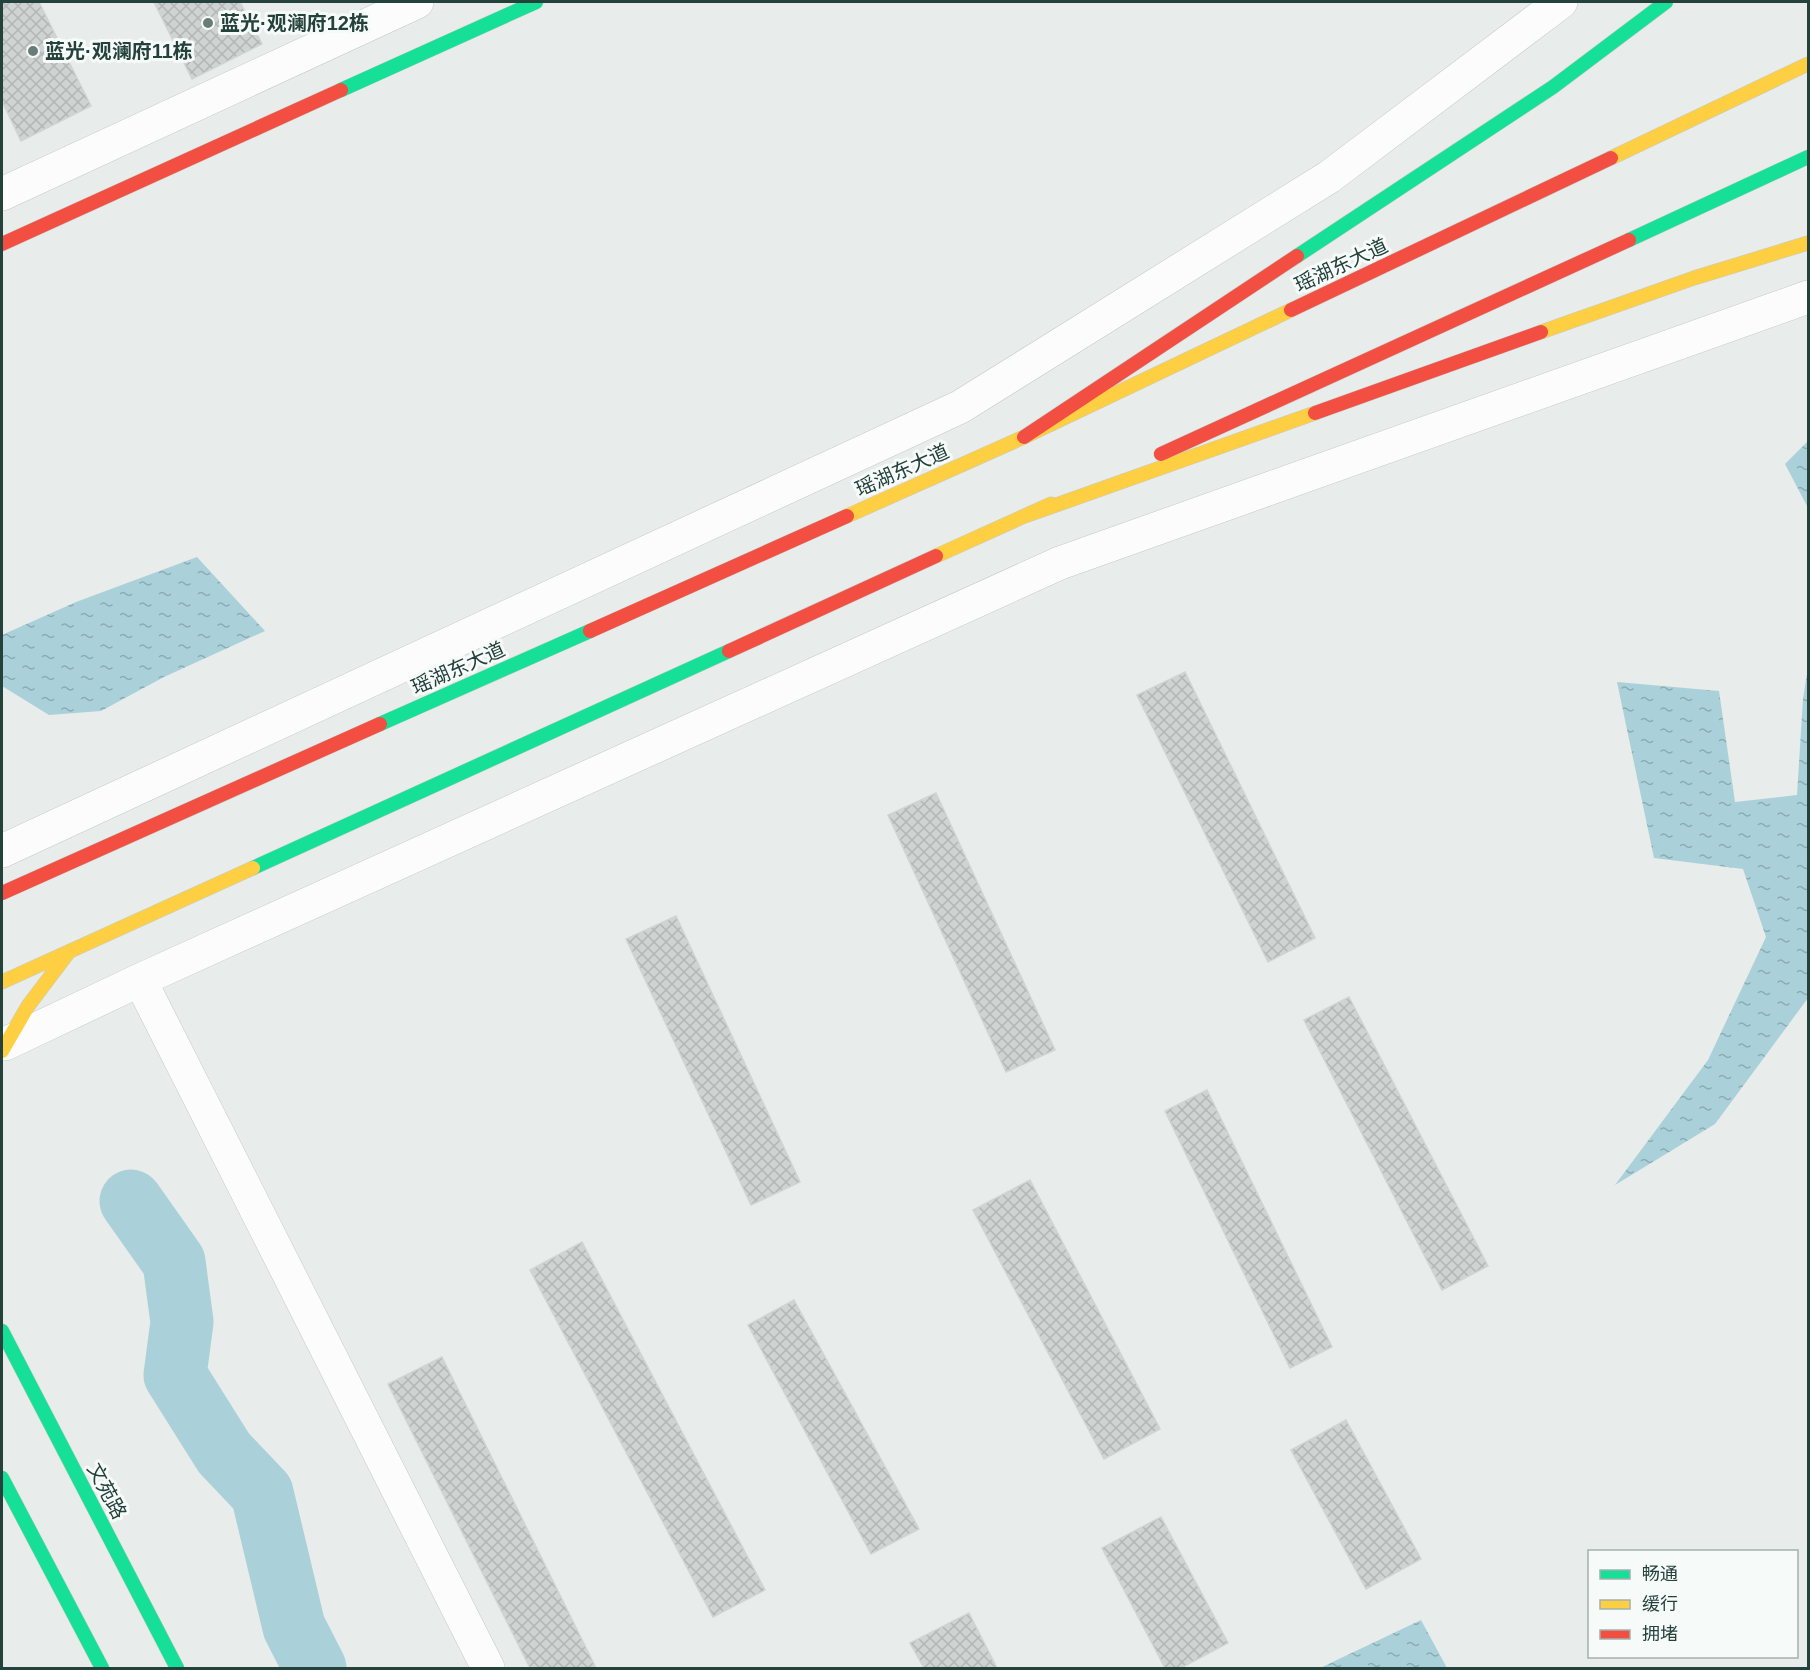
<svg xmlns="http://www.w3.org/2000/svg" width="1810" height="1670" font-family="Arial,'Noto Sans SC',sans-serif">
  <defs>
    <pattern id="water-ripples" width="26" height="14" patternUnits="userSpaceOnUse" patternTransform="scale(1.5)"><rect width="26" height="14" fill="#aad1d9"/><path d="M2 4q2-2 4 0t4 0M15 11q2-2 4 0t4 0" fill="none" stroke="#8aabb1"/></pattern>
    <pattern id="building-cross-hatch" width="8" height="8" patternUnits="userSpaceOnUse" patternTransform="scale(1.5)"><rect width="8" height="8" fill="#cfd3d2"/><path d="M0 0l8 8M0 8l8-8" fill="none" stroke="#b2b6b5"/></pattern>
  </defs>
  <rect width="100%" height="100%" fill="#e8ecea"/>
  <path fill="url(#water-ripples)" d="M1808,441V520L1807,506L1785,464Z
    M197,557L265,631L164,677L101,711L49,715L2,686V635L76,602Z
    M1808,667V998L1715,1124L1615,1185L1708,1060L1766,937L1743,869L1654,858L1617,682L1719,691L1735,802L1797,795L1803,699Z
    M1421,1620L1447,1668H1320Z"/>
  <g fill="none" stroke-linecap="round" stroke-linejoin="round">
    <path stroke="#aad1d9" stroke-width="63" d="M131,1201L174,1262L182,1322L175,1375L224,1453L262,1493L294,1627L315,1668"/>
  </g>
  <path fill="url(#building-cross-hatch)" stroke="#d0d5d3" stroke-width="1.5" d="M2,2H39L91,106L21,141L2,101Z
    M154,2H240L262,44L192,79Z
    M1185,672L1315,938L1268,962L1137,695Z
    M936,793L1055,1050L1006,1072L888,815Z
    M676,916L800,1182L751,1205L626,939Z
    M1349,997L1488,1266L1442,1290L1304,1020Z
    M1207,1090L1332,1347L1290,1368L1165,1111Z
    M1030,1180L1160,1429L1104,1459L973,1210Z
    M582,1242L765,1590L713,1617L530,1270Z
    M794,1300L919,1529L871,1554L748,1325Z
    M442,1357L596,1668H530L388,1384Z
    M1346,1420L1421,1559L1366,1589L1291,1450Z
    M1161,1517L1228,1643L1181,1668H1165L1102,1548Z
    M969,1613L997,1668H924L910,1643Z"/>
  <g fill="none" stroke-linecap="round" stroke-linejoin="round">
    <defs>
      <path id="street" d="M2,194L417,2
        M2,851L960,407L1329,177L1561,2
        M140,980L488,1668
        M5,1044L140,980L1060,563L1808,297"/>
      <path id="fast" d="M341,90L536,2
        M1629,240L1808,157
        M1297,256L1553,87L1666,2
        M380,724L590,631
        M253,868L729,651
        M2,1331L177,1668
        M2,1478L102,1668"/>
      <path id="slow" d="M1611,158L1808,64
        M1541,332L1694,278L1808,243
        M847,516L1024,437L1291,310
        M1025,516L1315,413
        M936,556L1051,504
        M2,982L253,868
        M2,1051L28,1006L68,953"/>
      <path id="jam" d="M2,244L341,90
        M1291,310L1611,158
        M1315,413L1541,332
        M1024,437L1297,256
        M1161,454L1629,240
        M590,631L847,516
        M729,651L936,556
        M2,893L380,724"/>
    </defs>
    <use href="#street" stroke="#c5c9c7" stroke-width="34"/>
    <use href="#fast" stroke="#c3cac7" stroke-width="15"/>
    <use href="#slow" stroke="#c3cac7" stroke-width="15"/>
    <use href="#jam" stroke="#c3cac7" stroke-width="15"/>
    <use href="#street" stroke="#fcfcfc" stroke-width="33"/>
    <use href="#fast" stroke="#16e098" stroke-width="14"/>
    <use href="#slow" stroke="#ffcf43" stroke-width="14"/>
    <use href="#jam" stroke="#f24e42" stroke-width="14"/>
  </g>
  <g fill="#697d78" stroke="#f6fbf9" stroke-width="2">
    <circle cx="208" cy="23" r="6"/>
    <circle cx="33" cy="51" r="6"/>
  </g>
  <g text-anchor="middle" stroke-width="6" stroke-linejoin="round" paint-order="stroke">
    <g font-size="20" font-weight="bold" fill="#24413a" stroke="#f6fbf9" text-anchor="start">
      <text x="220" y="30">蓝光·观澜府12栋</text>
      <text x="45" y="58">蓝光·观澜府11栋</text>
    </g>
    <g font-size="20" fill="#24413a" stroke="#f6fbf9">
      <text transform="translate(1341 265) rotate(-25)" y="7">瑶湖东大道</text>
      <text transform="translate(902 470) rotate(-24)" y="7">瑶湖东大道</text>
      <text transform="translate(458 668) rotate(-24)" y="7">瑶湖东大道</text>
      <text transform="translate(107 1491) rotate(62)" y="7">文苑路</text>
    </g>
  </g>
  <rect width="1810" height="1670" fill="none" stroke="#24413a" stroke-width="6"/>
  <rect x="1588" y="1550" width="210" height="108" fill="#f6fbf9" stroke="#a2b1ad" stroke-width="1.5"/>
  <rect x="1600" y="1570" width="30" height="9" fill="#16e098" stroke="#a2b1ad" stroke-width="1.5"/>
  <text x="1642" y="1580" font-size="18" fill="#24413a">畅通</text>
  <rect x="1600" y="1600" width="30" height="9" fill="#ffcf43" stroke="#a2b1ad" stroke-width="1.5"/>
  <text x="1642" y="1610" font-size="18" fill="#24413a">缓行</text>
  <rect x="1600" y="1630" width="30" height="9" fill="#f24e42" stroke="#a2b1ad" stroke-width="1.5"/>
  <text x="1642" y="1640" font-size="18" fill="#24413a">拥堵</text>
</svg>
